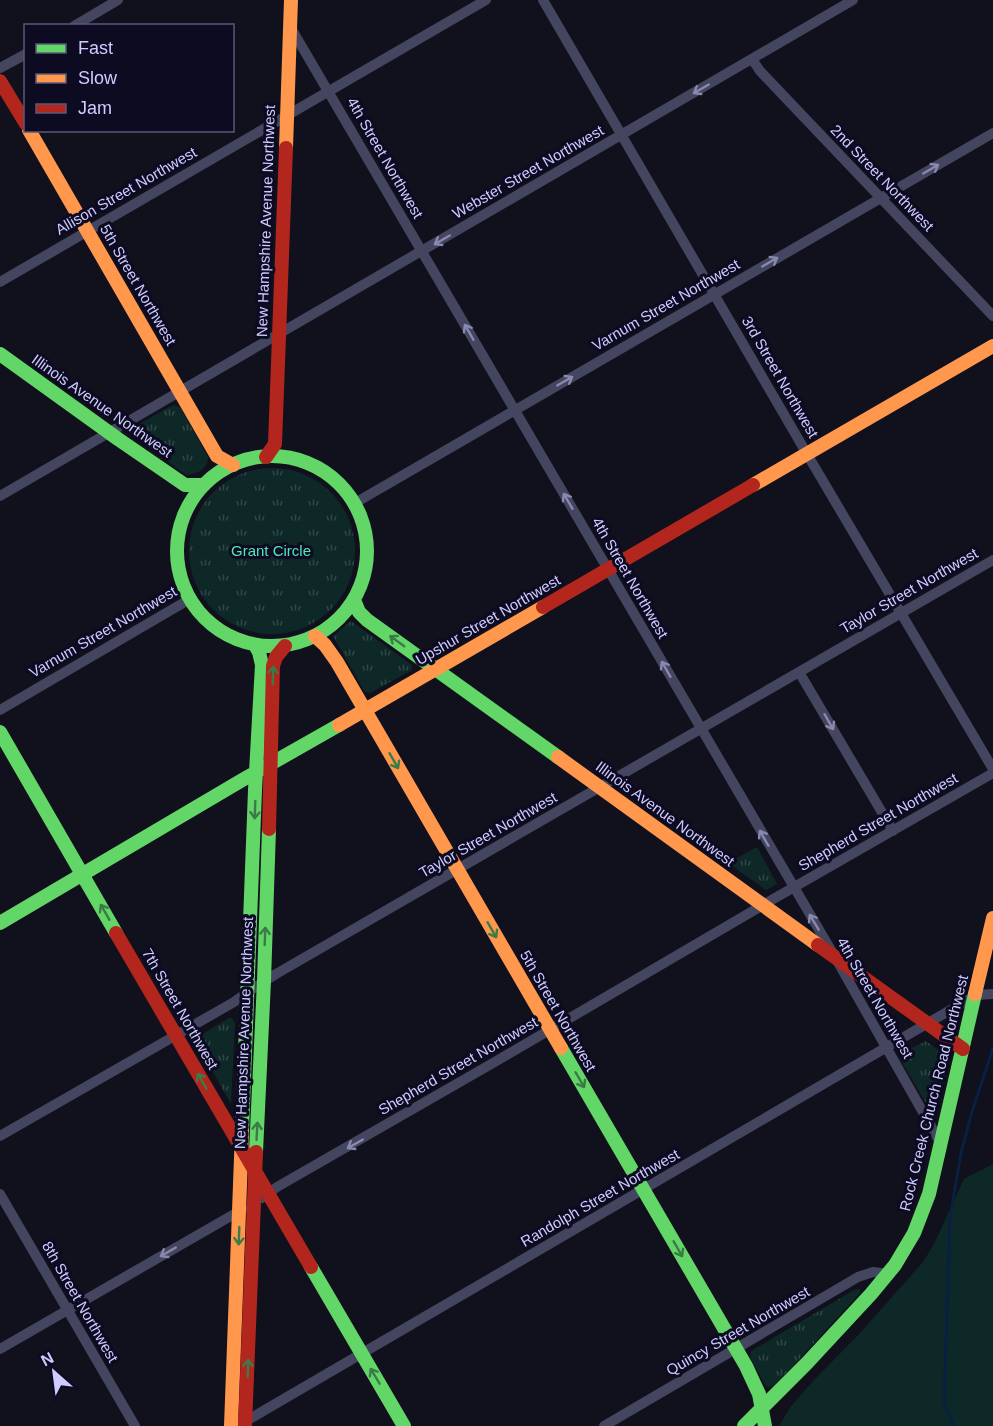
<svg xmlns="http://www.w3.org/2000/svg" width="993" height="1426" font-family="Helvetica,sans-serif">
  <defs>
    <pattern id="park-tufts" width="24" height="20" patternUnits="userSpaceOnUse" patternTransform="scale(1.5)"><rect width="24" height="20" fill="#0e2827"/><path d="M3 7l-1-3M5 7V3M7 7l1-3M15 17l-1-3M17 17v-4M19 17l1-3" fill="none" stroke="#304647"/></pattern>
  </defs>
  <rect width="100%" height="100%" fill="#11101d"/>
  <path fill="#0e2827" d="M993,1164V1426H779L791,1406L816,1378L861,1332L923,1262L934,1244L964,1179Z"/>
  <path fill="url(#park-tufts)" d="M174,405L180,407L208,457C208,469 197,474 186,475L137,439L135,436L136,426L171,406Z
    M189 551a83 83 0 1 1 166 0a83 83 0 1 1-166 0Z
    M351,621L412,665V670L370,693L364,691L333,636Z
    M757,847L777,884L766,890L728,863Z
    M229,1018H232L235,1023L231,1104L194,1039Z
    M926,1041L944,1054L949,1061L939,1103L927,1105L900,1059L906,1051Z
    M856,1289H860V1293L792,1367L774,1385L769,1387L765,1385L750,1357L751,1351Z"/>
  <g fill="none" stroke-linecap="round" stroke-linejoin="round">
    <path stroke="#082041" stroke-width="3" d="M954,1426L944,1404L950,1218L961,1153L972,1112L993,1048"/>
    <path stroke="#44455e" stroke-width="10" d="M543,0L807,454L993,769
      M74,26L118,0
      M291,28L835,957L941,1144
      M752,59L760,71L780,92L993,316
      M0,68L26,54
      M0,282L486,0
      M0,496L853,0
      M355,503L993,133
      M799,672L893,831
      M0,710L190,599
      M0,1136L234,1002L249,991L276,974L993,560
      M0,1194L135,1426
      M262,1198L277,1187L493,1063L763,905L993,773
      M0,1349L243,1209
      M241,1424L976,995L993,994
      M604,1426L858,1277L873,1272L890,1274"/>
    <path stroke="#63d668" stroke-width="14" d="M0,354L118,439L185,485H204
      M177 551a95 95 0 1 1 190 0a95 95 0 1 1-190 0Z
      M354,600L359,612L367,620L558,757
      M0,732L116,933
      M0,923L244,779L339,725
      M561,1048L746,1366L759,1394L765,1426
      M242,1131L255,790L262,665L259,652L255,645
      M256,1152L264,981L269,829
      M311,1267L404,1426
      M744,1426L807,1363L871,1294L895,1265L914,1233L929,1194L975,994"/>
    <path stroke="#ff974d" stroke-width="14" d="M29,130L217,456L233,465
      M286,148L291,0
      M753,485L993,346
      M315,636L325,645L337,662L561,1048
      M339,725L543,607
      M558,757L818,945
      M975,994L993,918
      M231,1426L242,1131"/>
    <path stroke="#b3261e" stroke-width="14" d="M0,81L26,124
      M266,457L275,444L286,148
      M543,607L753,485
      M269,829L273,666L276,657L285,646
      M116,933L311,1267
      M818,945L963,1049
      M245,1426L256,1152"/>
  </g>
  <defs><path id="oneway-shaft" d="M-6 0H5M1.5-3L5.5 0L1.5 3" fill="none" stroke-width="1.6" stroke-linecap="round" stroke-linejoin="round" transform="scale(1.5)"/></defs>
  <g stroke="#8988ae">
    <use href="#oneway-shaft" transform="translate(701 89) rotate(150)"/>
    <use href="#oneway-shaft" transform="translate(931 169) rotate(-30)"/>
    <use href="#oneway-shaft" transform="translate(442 240) rotate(150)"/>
    <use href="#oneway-shaft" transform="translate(770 262) rotate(-30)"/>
    <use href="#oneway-shaft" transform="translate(469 332) rotate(-120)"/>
    <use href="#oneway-shaft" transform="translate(565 381) rotate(-30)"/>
    <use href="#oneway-shaft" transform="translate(568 501) rotate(-120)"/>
    <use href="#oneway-shaft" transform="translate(666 669) rotate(-120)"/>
    <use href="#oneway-shaft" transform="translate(829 722) rotate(60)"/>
    <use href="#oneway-shaft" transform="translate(764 838) rotate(-120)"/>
    <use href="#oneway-shaft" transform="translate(814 922) rotate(-121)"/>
    <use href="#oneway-shaft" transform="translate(355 1144) rotate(150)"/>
    <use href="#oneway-shaft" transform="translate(168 1252) rotate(150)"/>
  </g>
  <g stroke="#3c7b48">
    <use href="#oneway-shaft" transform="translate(397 641) rotate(-144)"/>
    <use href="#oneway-shaft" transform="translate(273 675) rotate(-88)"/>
    <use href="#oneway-shaft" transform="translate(394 761) rotate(60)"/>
    <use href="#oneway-shaft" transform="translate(255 810) rotate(92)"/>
    <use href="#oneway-shaft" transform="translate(105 912) rotate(-120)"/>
    <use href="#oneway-shaft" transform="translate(492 930) rotate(60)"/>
    <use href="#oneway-shaft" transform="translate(265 936) rotate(-88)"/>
    <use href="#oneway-shaft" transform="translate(580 1080) rotate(60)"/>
    <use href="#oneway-shaft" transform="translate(202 1081) rotate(-120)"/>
    <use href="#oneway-shaft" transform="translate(257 1131) rotate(-87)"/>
    <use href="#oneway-shaft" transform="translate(239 1236) rotate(92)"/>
    <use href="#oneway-shaft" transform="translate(678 1249) rotate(60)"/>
    <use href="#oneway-shaft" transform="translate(248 1368) rotate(-88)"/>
    <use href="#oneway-shaft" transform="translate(375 1376) rotate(-121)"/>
  </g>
  <g text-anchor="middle" stroke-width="6" stroke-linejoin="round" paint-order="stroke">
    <g font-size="15" fill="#ceccff" stroke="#0d0b22">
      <text transform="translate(385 158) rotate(60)" y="5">4th Street Northwest</text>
      <text transform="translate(528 172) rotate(-30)" y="5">Webster Street Northwest</text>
      <text transform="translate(882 178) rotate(46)" y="5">2nd Street Northwest</text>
      <text transform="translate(126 191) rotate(-30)" y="5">Allison Street Northwest</text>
      <text transform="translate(266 221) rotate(-88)" y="5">New Hampshire Avenue Northwest</text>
      <text transform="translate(138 285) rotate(60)" y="5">5th Street Northwest</text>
      <text transform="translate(666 305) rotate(-30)" y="5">Varnum Street Northwest</text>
      <text transform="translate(780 377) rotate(60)" y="5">3rd Street Northwest</text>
      <text transform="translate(102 406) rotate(35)" y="5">Illinois Avenue Northwest</text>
      <text transform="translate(630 578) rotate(60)" y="5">4th Street Northwest</text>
      <text transform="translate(909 591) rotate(-30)" y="5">Taylor Street Northwest</text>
      <text transform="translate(488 620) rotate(-30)" y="5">Upshur Street Northwest</text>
      <text transform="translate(103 632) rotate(-30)" y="5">Varnum Street Northwest</text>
      <text transform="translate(665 814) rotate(36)" y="5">Illinois Avenue Northwest</text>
      <text transform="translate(878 822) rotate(-30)" y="5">Shepherd Street Northwest</text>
      <text transform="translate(488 835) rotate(-30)" y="5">Taylor Street Northwest</text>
      <text transform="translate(875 998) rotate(60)" y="5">4th Street Northwest</text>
      <text transform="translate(180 1009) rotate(60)" y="5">7th Street Northwest</text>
      <text transform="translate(558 1011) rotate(60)" y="5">5th Street Northwest</text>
      <text transform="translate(244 1033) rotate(-88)" y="5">New Hampshire Avenue Northwest</text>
      <text transform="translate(458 1066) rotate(-30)" y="5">Shepherd Street Northwest</text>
      <text transform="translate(934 1093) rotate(-76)" y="5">Rock Creek Church Road Northwest</text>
      <text transform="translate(600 1198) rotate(-30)" y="5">Randolph Street Northwest</text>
      <text transform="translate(80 1302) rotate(60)" y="5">8th Street Northwest</text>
      <text transform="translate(738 1331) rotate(-30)" y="5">Quincy Street Northwest</text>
    </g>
    <g font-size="15" fill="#4ee9b7" stroke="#0d0b22">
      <text x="271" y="556">Grant Circle</text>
    </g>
  </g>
  <rect x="24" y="24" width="210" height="108" fill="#0d0b22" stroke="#5a587a" stroke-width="1.5"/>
  <rect x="36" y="44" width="30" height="9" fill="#63d668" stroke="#5a587a" stroke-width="1.5"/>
  <text x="78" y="54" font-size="18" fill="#ceccff">Fast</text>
  <rect x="36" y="74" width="30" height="9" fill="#ff974d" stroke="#5a587a" stroke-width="1.5"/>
  <text x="78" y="84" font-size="18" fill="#ceccff">Slow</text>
  <rect x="36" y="104" width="30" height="9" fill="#b3261e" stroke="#5a587a" stroke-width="1.5"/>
  <text x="78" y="114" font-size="18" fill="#ceccff">Jam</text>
  <g transform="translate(54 1372) rotate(332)" stroke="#0d0b22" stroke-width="4.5" paint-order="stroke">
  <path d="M0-4.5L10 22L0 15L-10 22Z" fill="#ceccff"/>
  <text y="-9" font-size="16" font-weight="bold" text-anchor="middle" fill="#ceccff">N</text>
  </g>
</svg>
